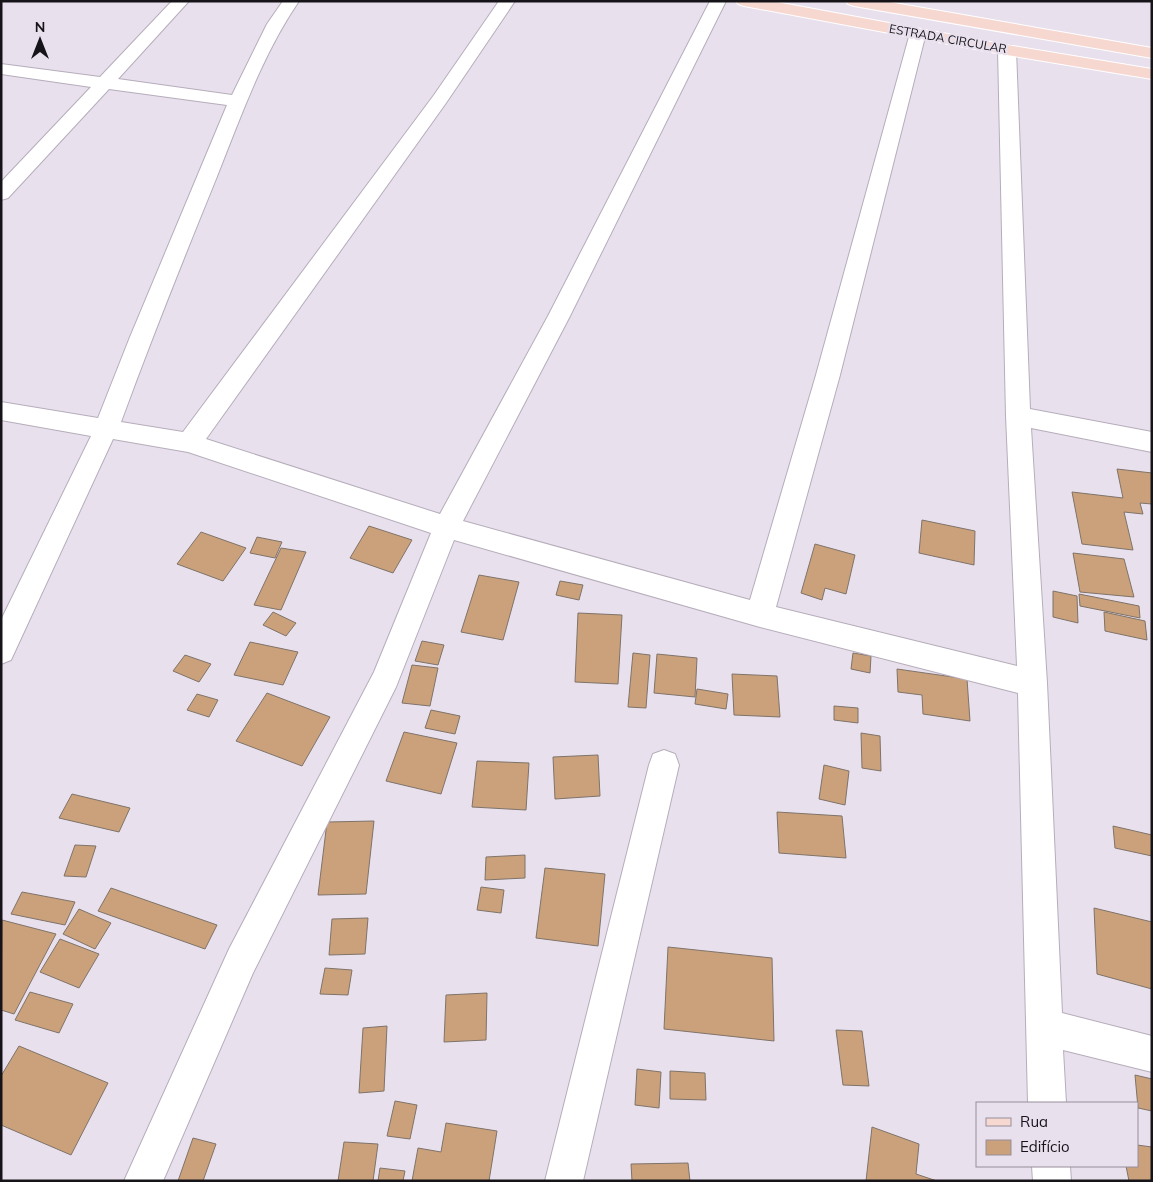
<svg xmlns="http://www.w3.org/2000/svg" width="1153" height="1182" font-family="Mulish,sans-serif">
  <rect width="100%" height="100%" fill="#e9e0ee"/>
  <path fill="#caa17b" stroke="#7f7369" d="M1117,469L1152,473V504L1140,503L1143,514L1124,512L1133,550L1082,544L1072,492L1123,498Z
    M922,520L975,531L974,565L919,553Z
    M369,526L412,540L393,573L350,558Z
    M201,532L246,548L223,581L177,564Z
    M257,537L282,542L275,558L250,553Z
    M815,544L855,555L846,594L825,588L822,600L801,593Z
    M281,548L306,552L281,610L254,605Z
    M1073,553L1124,559L1134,597L1080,592Z
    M479,575L519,582L503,640L461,632Z
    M560,581L583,585L579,600L556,595Z
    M1053,591L1077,596L1078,623L1053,617Z
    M1079,594L1139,606L1140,618L1080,606Z
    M273,612L296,623L286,636L263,625Z
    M1104,612L1145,621L1147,640L1105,631Z
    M578,613L622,615L618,684L575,682Z
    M422,641L444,645L438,665L415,661Z
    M250,642L298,652L283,685L234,675Z
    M633,653L650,655L646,708L628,707Z
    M853,653L871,656L870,673L851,669Z
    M657,654L697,658L695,697L654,693Z
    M185,655L211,664L199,682L173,671Z
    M412,665L438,668L430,706L402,703Z
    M897,669L967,679L970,721L923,714L922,695L898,692Z
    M732,674L777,676L780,717L734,715Z
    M697,689L728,694L726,709L695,704Z
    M267,693L330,717L302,766L236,741Z
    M197,694L218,700L209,717L187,710Z
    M834,706L858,708V723L834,720Z
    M431,710L460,716L455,734L425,728Z
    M404,732L457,743L441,794L386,781Z
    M861,733L880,736L881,771L862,768Z
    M598,755L600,796L555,799L553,757Z
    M477,761L529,763L526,810L472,807Z
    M824,765L849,771L845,805L819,799Z
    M72,794L130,808L119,832L59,818Z
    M777,812L842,816L846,858L779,853Z
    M374,821L366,894L318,895L327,822Z
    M1113,826L1152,835V856L1115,848Z
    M75,845L96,846L86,877L64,876Z
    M525,855V878L485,880L486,857Z
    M545,868L605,874L598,946L536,938Z
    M481,887L504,890L501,913L477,910Z
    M111,888L217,925L205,949L98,911Z
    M22,892L75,902L65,925L11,914Z
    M1094,908L1152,922V989L1097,974Z
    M79,909L111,923L95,949L63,934Z
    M368,918L365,954L329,955L332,919Z
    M2,920L56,934L14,1014L1,1010Z
    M60,939L99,954L79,988L40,972Z
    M668,947L772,958L774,1041L664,1029Z
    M325,968L352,970L348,995L320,994Z
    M30,992L73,1004L59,1033L15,1020Z
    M487,993L486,1040L444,1042L446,995Z
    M387,1026L384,1091L359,1093L363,1028Z
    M836,1030L862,1031L869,1086L843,1085Z
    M19,1046L108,1083L71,1155L1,1125V1076Z
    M637,1069L661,1072L659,1108L635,1105Z
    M670,1071L705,1073L706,1100L670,1099Z
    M1135,1075L1152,1079V1111L1138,1108Z
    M395,1101L417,1105L410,1139L387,1136Z
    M446,1123L497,1131L489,1181H412L418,1148L441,1152Z
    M872,1127L919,1144L916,1174L937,1181H866Z
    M193,1138L216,1144L203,1181H178Z
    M344,1142L378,1144L373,1181H338Z
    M1137,1145L1152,1147V1181H1129L1126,1166H1137Z
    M688,1163L690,1181H632L631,1164Z
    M380,1168L405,1171L403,1181H378Z"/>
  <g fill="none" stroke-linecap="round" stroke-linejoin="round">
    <defs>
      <path id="minor" d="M172,1H189L118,79L232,95L267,24L283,1H299C262,55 240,119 216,179C183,260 151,340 121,422L183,432L434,95L499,1H515L446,103L206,439L440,514L548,316L710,1H726L570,316L463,521L750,600L816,375L910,33L912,29H924L926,33L840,375L776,607L1017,666L1006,416L998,50L1001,46L1007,45L1013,46L1016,50L1030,409L1152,432V452L1031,428L1047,683L1062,1013L1152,1036V1072L1063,1050L1066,1103H1028L1018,693L760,627L454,540L396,687L253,973L163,1181H124L229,949L374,672L431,533L188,452L113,439L11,660L1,664V620L91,436L1,420V402L98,418L130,337L227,105L109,89L8,198L1,200V182L91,87L1,74V64L100,77Z
        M664,750L675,754L679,765L583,1181H545L649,765L653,754Z
        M1032,1166H1070L1071,1181H1033Z"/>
      <path id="major" d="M736,1H771L1007,45L1152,69V79L1007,55L744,6L738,4Z
        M846,1H883L1152,48V58L854,6L848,4Z"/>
    </defs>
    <use href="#minor" stroke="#b6adbb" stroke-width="2"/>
    <use href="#major" stroke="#fff" stroke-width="2"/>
    <use href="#minor" fill="#fff" fill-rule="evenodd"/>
    <use href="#major" fill="#f7d8d0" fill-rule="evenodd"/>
  </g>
  <g text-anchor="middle" stroke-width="4.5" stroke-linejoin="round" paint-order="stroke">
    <g font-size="12" fill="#171419" stroke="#e9e0ee">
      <text transform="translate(948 39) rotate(10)" y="4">ESTRADA CIRCULAR</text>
    </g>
  </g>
  <rect width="1153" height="1182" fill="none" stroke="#171419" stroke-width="5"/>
  <rect x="976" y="1102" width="162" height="65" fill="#e9e0ee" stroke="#958e99"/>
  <rect x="986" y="1118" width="25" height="8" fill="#f7d8d0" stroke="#958e99"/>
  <text x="1020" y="1127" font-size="15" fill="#171419">Rua</text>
  <rect x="986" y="1140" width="25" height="15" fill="#caa17b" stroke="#958e99"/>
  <text x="1020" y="1152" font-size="15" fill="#171419">Edifício</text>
  <g transform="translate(40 40)" stroke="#e9e0ee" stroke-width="4" paint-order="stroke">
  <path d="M0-4L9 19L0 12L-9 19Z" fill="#171419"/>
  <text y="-8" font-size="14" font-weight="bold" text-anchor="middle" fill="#171419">N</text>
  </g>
</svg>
